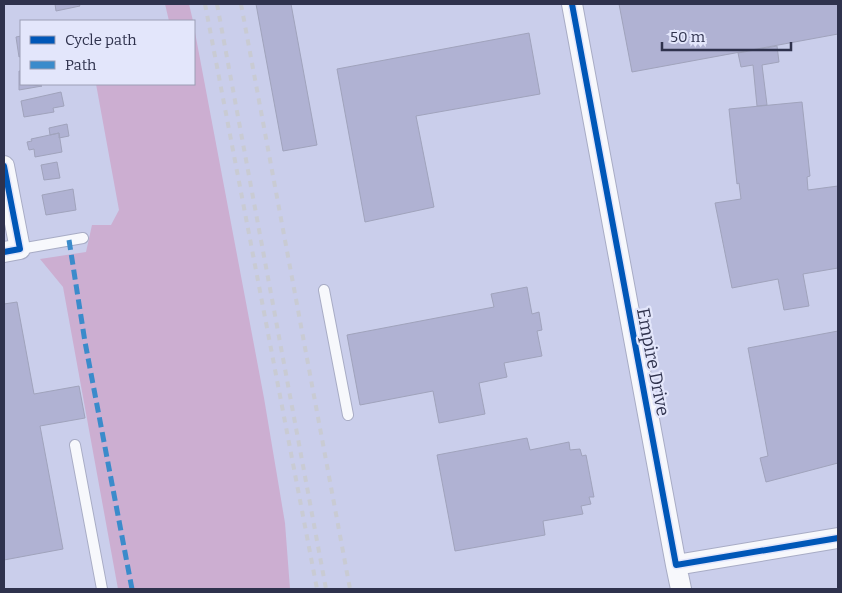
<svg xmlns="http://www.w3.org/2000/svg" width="842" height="593" font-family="Bitter,serif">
  <rect width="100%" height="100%" fill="#caceeb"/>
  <path fill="#ccaed1" d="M165,4H189L193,21H169Z
    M194,27L264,398L285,523L290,589H118L63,287L40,259L86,252L92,225H111L119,210L96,84H194Z"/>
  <path fill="#b0b2d3" stroke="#a0a3bc" d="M55,4H79L80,6L56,11Z
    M256,4H291L317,145L283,151Z
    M619,4H838V34L632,72Z
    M529,33L540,94L416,116L434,207L365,222L337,69Z
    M21,36V56L19,57L16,37Z
    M777,46L779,62L762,65L767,105L757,106L753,65L741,67L738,53Z
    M19,71H21V84L42,86L19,90Z
    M61,92L64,106L53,108L54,112L24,117L21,101Z
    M802,102L810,176L807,177L808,190L838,186V268L803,274L809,306L784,310L778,279L732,288L715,203L741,199L739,183L737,184L729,109Z
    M67,124L69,136L59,138V133L50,135L49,128Z
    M59,133L62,152L35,157L34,149L29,150L27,142L32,141L31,139Z
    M57,162L60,178L44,180L41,165Z
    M73,189L76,210L46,215L42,195Z
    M527,287L532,314L539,312L542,330L537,331L542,356L504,363L507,377L479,383L485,414L439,423L433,391L360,405L347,335L494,307L491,294Z
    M17,302L34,394L79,386L85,418L40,426L63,549L4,560V304Z
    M838,331V463L766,482L760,458L768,456L748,348Z
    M527,438L530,450L569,442L570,450L580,449L582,456L586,455L594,497H589L591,504L581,506L583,514L543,521L545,535L455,551L437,455Z"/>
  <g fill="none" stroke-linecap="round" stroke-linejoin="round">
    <defs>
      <path id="service" d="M20,249L83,238
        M324,290L348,415
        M75,445L102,589"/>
      <path id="minor" d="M572,4L676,565L838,538
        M4,166L20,249L4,252
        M676,565L681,589"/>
    </defs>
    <use href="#service" stroke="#a8acc5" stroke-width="12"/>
    <use href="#minor" stroke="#a8acc5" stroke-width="22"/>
    <use href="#service" stroke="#f7f8fc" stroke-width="10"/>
    <use href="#minor" stroke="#f7f8fc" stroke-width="20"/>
    <path stroke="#c9cbd3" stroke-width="4" stroke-dasharray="6 6" stroke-linecap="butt" d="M205,4L317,589
      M217,4L326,589
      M241,4L350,589"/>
    <path stroke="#3b8bcb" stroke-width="5" stroke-dasharray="10 5" stroke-linecap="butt" d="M69,240L85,342L132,589"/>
    <defs>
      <path id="cycleway" d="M572,4L676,565L838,538
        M4,166L20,249L4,252"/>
    </defs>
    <use href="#cycleway" stroke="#e3e6fb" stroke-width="9"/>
    <use href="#cycleway" stroke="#0057b8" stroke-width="6"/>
  </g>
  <g text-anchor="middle" stroke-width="4.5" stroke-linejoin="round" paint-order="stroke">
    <g font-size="18" fill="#2f324d" stroke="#e3e6fb">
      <text transform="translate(653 362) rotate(79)" y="6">Empire Drive</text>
    </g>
  </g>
  <rect width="842" height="593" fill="none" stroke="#2f324d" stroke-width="10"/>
  <rect x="20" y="20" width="175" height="65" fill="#e3e6fb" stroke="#9b9eb5"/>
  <rect x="30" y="36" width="25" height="8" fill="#0057b8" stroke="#9b9eb5"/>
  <text x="65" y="45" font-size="15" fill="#2f324d">Cycle path</text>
  <rect x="30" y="61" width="25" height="8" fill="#3b8bcb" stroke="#9b9eb5"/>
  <text x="65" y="70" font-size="15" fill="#2f324d">Path</text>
  <path d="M662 42v8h129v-8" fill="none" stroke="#2f324d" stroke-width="2.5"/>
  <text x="670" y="42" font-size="15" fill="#2f324d" stroke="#e3e6fb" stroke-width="4" paint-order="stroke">50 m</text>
</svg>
